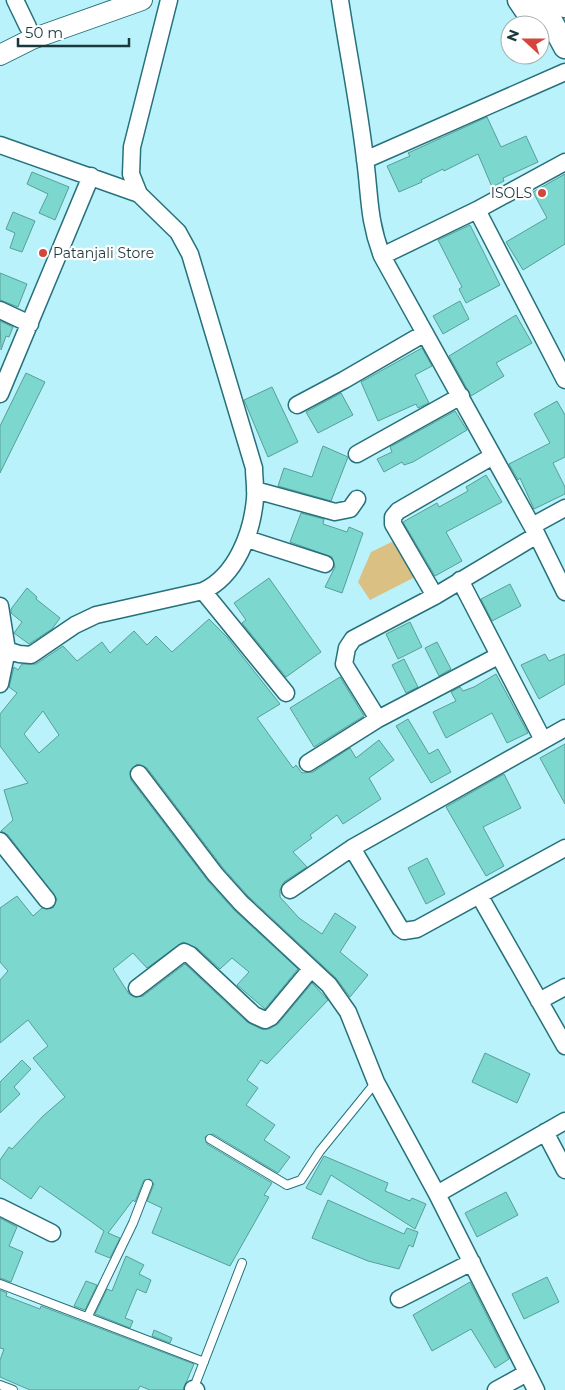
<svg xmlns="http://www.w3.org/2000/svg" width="565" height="1390" font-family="Montserrat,sans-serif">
  <rect width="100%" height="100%" fill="#b9f2fb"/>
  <path fill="#dac082" d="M400,538L415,577L370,600L358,582L371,552Z"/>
  <path fill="#7cd7ce" stroke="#579f98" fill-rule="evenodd" d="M487,117L501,147L526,136L538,162L503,178L504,181L492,187L478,154L444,171L443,169L421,180L422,182L399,192L387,166L410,156L408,153Z
    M32,172L69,187L55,220L39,213L48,194L27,184Z
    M565,174V244L523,270L506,242L547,218L533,192Z
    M13,212L35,221L22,252L10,248L15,233L6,229Z
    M470,225L500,285L466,303L459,289L462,287L438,240Z
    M0,273L27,284L18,307L0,300Z
    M460,301L469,319L443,334L433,316Z
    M516,315L532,343L496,363L504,376L471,396L449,356Z
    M0,321L13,327L9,337L6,336L1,350Z
    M422,348L432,366L415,375L429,403L418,408L416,404L378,421L361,382Z
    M26,373L45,382L0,473V426Z
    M272,387L298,442L268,457L244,400Z
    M341,393L353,415L318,433L306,412Z
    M557,401L565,415V457L553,463L565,487V494L534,509L520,478L518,480L509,464L550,443L534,414Z
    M455,411L467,430L413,462L404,465L402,462L384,472L377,459L392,452L390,447Z
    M323,446L348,457L331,501L278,486L284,468L312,477Z
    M486,475L502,502L446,532L462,561L435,576L403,522L437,503L439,507L468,491L466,487Z
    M301,513L324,519L323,524L347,532L349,527L363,533L342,593L325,587L335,567L332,557L290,542Z
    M269,578L321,652L286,677L242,623L246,620L234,603Z
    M510,584L521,606L492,621L481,599Z
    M27,588L37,597L36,599L60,618L52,629L29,644L14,633L22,622L11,613V609Z
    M209,619L227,637L280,704L257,718L293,768L296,765L302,773L313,772L350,748L356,758L379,740L394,760L369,778L381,799L343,824L337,815L310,835L312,838L293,852L307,867L284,882L280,890V897L299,918L322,934L335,913L356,927L340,952L368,975L350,997L336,978L248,896L223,868L147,768L137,764L130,771L131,780L208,881L234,910L298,969L265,1009L237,985L249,972L232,958L220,969L197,948L183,942L147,968L133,953L113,969L129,994L134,997L143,996L185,964L247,1022L261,1029H269L278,1024L312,983L328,1000L267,1064L261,1060L247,1080L258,1088L246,1105L275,1125L264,1140L290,1157L278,1173L213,1134L205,1137L207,1144L272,1183L264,1195L269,1197L230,1266L152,1233L162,1208L147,1201L154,1184L150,1179L144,1180L135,1202L133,1200L108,1233L120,1238L110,1258L95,1252L104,1231L89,1220L40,1186L31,1199L0,1178V1160L9,1147L12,1149L43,1116L65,1097L33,1058L48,1046L28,1020L0,1043V980L8,971L0,962V908L17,896L33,916L42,908H53L57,899L8,835L1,831L13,820L4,790L28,783L0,746V714L17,693L9,687L14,667L18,670L22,664H36L63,646L77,661L102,642L110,653L134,631L147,645L156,636L172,652ZM43,711L59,735L39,753L24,734Z
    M410,622L422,647L398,659L386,634Z
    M437,642L451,669L439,676L425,648Z
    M545,654L549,661L565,654V684L539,699L521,665Z
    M404,659L418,687L406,693L392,665Z
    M496,674L528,733L507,743L492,713L446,738L433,712L456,701L451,692L460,687L463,691L474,687Z
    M340,677L364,716L314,747L290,708Z
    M408,719L429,754L438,749L451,772L431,783L396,726Z
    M565,744V804L540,758Z
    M504,774L521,808L483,827L504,866L486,876L446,807Z
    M427,858L445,894L426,904L408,868Z
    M485,1053L530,1074L517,1103L472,1082Z
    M22,1060L31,1069L14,1087L20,1094L0,1113V1082Z
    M324,1156L388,1183L385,1191L410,1201L412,1198L426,1204L415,1229L331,1175L321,1195L306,1188Z
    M506,1192L518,1215L477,1237L465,1213Z
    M328,1200L404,1234L407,1228L418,1232L413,1247L409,1245L399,1269L368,1261L312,1238Z
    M0,1218L17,1227L9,1246L23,1252L11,1282L0,1278Z
    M126,1256L144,1265L139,1274L151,1280L146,1293L137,1289L125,1318L133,1321L130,1328L95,1314L107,1289L112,1291Z
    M547,1277L559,1302L524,1319L512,1294Z
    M86,1281L97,1285L85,1310L74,1306Z
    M470,1282L509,1359L495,1368L471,1329L432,1351L413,1315Z
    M0,1290L7,1293L6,1296L40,1309L41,1306L194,1364L183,1390H150L140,1386L138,1390H30L0,1377V1360L4,1349L0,1348Z
    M154,1330L172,1338L170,1343L152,1336Z"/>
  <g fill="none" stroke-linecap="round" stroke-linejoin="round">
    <defs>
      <path id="service" d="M210,1139L287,1185L301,1180L320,1151L376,1082
        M0,1284L204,1362
        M88,1316L133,1223L148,1184
        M0,1385L13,1390
        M193,1390L242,1263"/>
      <path id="minor" d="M15,0L28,27
        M340,0C348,53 359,106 365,159C370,195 368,220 382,256L537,535L565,592
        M0,145L139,194
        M365,160L565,72
        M477,210L565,380
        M382,256L477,210L565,162
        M0,310L30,324
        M0,394L91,176
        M297,405L344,380L425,333
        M357,454L461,396
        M255,490L335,512L350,509L357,499
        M532,526L565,508
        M247,539L325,564
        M460,580L543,740
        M203,591L286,693
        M435,596L393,524V517L398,511L493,456
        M0,606L7,650L0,684
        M7,650L19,654L31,655L75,625L96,615L203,591C236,576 252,533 255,499C256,489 254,478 254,468L190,254L178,232L139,194L131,174L132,147L169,0
        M378,719L344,664L347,648L353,639L435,596L537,535
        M308,763L378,719L498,656
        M139,774L215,874L241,903L329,985L348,1012L376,1082L437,1194L536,1390
        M0,841L47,900
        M352,848L400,928L404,931L417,929L565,848
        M290,890L352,848L565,728
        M479,895L565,1046
        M137,988L184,952L190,955L254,1015L265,1020L271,1017L311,969
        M539,1001L565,987
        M545,1132L565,1170
        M437,1194L565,1121
        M0,1207L52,1233
        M399,1299L472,1262
        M193,1389L196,1390
        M496,1390L527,1373"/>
      <path id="tertiary" d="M0,55L32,39L142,0"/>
      <path id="secondary" d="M519,0L536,25
        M540,0L565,47
        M562,0L565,6"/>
    </defs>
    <use href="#service" stroke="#26717b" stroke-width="10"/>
    <use href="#minor" stroke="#26717b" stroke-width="19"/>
    <use href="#tertiary" stroke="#26717b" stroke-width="22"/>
    <use href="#secondary" stroke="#26717b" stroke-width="25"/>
    <use href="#service" stroke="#fff" stroke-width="8"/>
    <use href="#minor" stroke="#fff" stroke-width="16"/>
    <use href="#tertiary" stroke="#fff" stroke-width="20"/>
    <use href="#secondary" stroke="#fff" stroke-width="22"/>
  </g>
  <g fill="#d4463c" stroke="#fff" stroke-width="2">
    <circle cx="542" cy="193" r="5"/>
    <circle cx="43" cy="253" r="5"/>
  </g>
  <g text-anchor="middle" stroke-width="4.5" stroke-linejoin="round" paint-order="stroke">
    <g font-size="14" fill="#1b393d" stroke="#fff" text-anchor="end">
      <text x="532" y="198">ISOLS</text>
      <text x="53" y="258" text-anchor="start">Patanjali Store</text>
    </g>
  </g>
  <g transform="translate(525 40) rotate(291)"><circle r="24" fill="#ffffff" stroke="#a4b0b1"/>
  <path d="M0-4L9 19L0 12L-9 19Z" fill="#d4463c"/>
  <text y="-8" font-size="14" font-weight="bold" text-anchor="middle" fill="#1b393d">N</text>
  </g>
  <path d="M18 38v8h111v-8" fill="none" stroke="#1b393d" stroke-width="2.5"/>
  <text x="25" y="38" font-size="15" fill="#1b393d" stroke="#ffffff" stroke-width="4" paint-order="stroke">50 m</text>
</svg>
